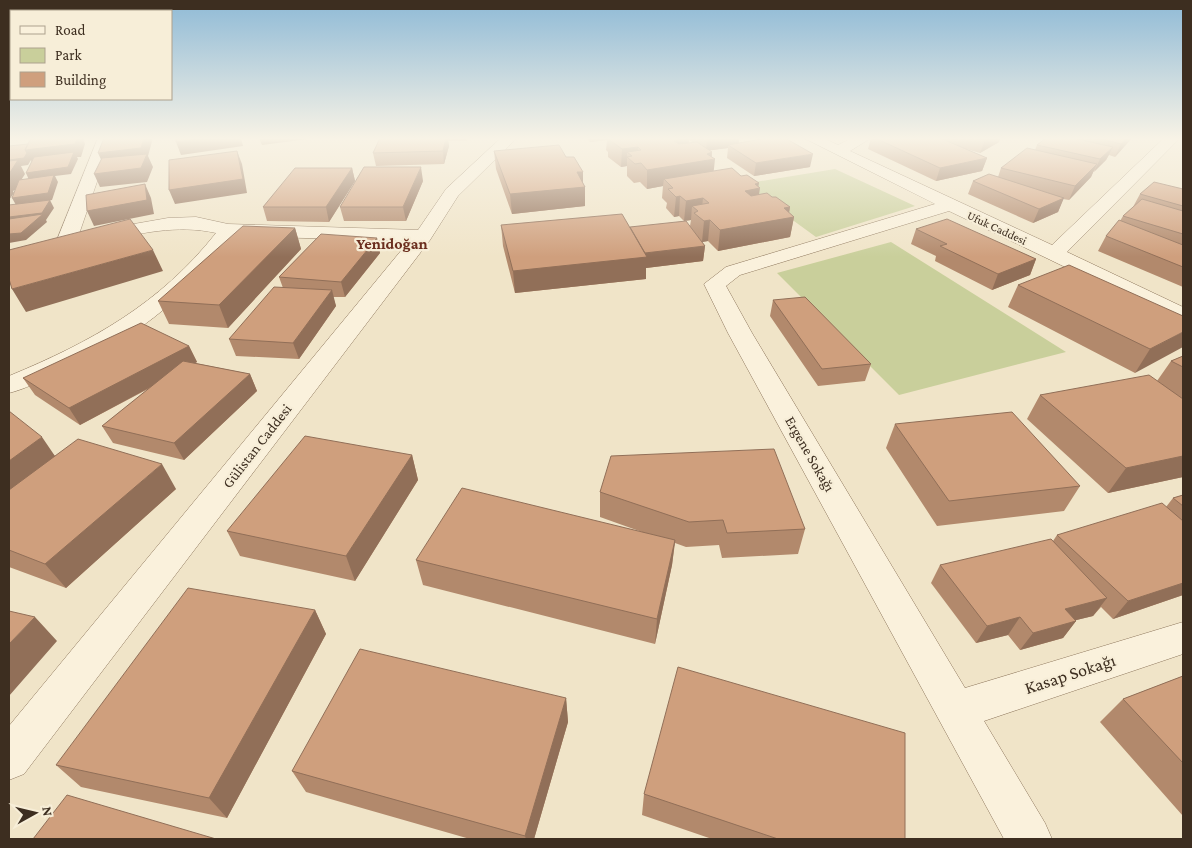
<svg xmlns="http://www.w3.org/2000/svg" width="1192" height="848" font-family="'Crimson Pro',serif">
  <rect width="100%" height="100%" fill="#f0e4c8"/>
  <path fill="#c9cf9b" d="M835,169L915,206L816,237L743,184Z
    M891,242L1066,352L899,395L777,273Z"/>
  <g fill="none" stroke-linecap="round" stroke-linejoin="round">
    <defs>
      <path id="minor" d="M98,138H112L77,240L74,244H60L57,240Z
        M501,138H517L458,196L430,240L24,774L9,780V726L409,241L233,236C187,299 127,344 55,375C40,381 25,389 9,393V376C91,342 160,304 216,233C177,224 139,234 101,241L94,239L92,235L94,231L168,218L196,217L228,224L418,230L446,189Z
        M804,138H823L838,145L852,138H871L850,151L1052,245L1164,138H1180L1067,252L1183,307V322L1175,320L949,211L740,275L726,286L752,333L965,688L1183,622V654L984,721L1045,823L1052,839H1004L728,333L704,284L726,267L935,204Z"/>
    </defs>
    <use href="#minor" stroke="#8d765c" stroke-width="1"/>
    <use href="#minor" fill="#faf1dc" fill-rule="evenodd"/>
  </g>
  <path fill="#b2896c" fill-rule="evenodd" d="M380,138H468L467,141H448L449,146L444,164L376,166L373,153Z
    M586,138H739V143L810,167L754,176L727,158L728,148L709,150L712,152V157L713,171L741,176L758,186L759,195L772,197L790,207L789,213L794,217L790,237L718,251L708,241L702,242L705,246L703,261L646,268V279L515,293L503,246L501,225L630,227L690,226L691,220L684,221L679,216L674,217L666,208L667,203L662,198L663,186L647,189L640,182L634,183L627,176V166L621,167L608,157V152L606,150L607,140L590,142ZM689,140L694,143H689Z
    M871,138H1000L999,142L980,153L966,149L987,158L982,171L936,181L868,149Z
    M1046,138H1132L1115,157L1109,155L1106,160L1093,172L1091,177L1069,200L1063,199L1058,212L1033,223L968,194L973,181L998,177L1001,168L1035,150L1037,145Z
    M494,151L566,157L585,187V206L512,214L496,169Z
    M352,168L355,181L329,222L267,221L263,207Z
    M423,181L406,221H344L340,207Z
    M1183,189V287L1098,251L1106,236L1120,221L1123,216L1133,207L1140,194Z
    M295,228L301,249L228,328L169,324L158,301Z
    M916,229L1036,259L1030,275L992,290L935,261L936,256L911,244Z
    M377,238L380,253L345,297H333L336,306L299,359L236,356L229,339L283,288L279,277Z
    M1018,285L1183,316L1135,373L1008,307Z
    M773,300L871,364L865,381L818,386L770,316Z
    M189,346L197,362L195,363L250,374L257,391L184,460L113,443L102,426L150,388L80,425L35,395L23,378Z
    M1183,356V477L1108,493L1027,419L1040,395L1157,381L1171,361Z
    M9,411L55,456L176,489L66,588L9,567Z
    M895,424L1080,486L1064,511L937,526L886,448Z
    M412,455L418,480L355,581L240,556L227,531Z
    M600,492L805,529L798,554L722,558L719,545L686,547L675,543L672,565L655,644L423,585L416,560L642,532L600,517Z
    M1183,495V595L1113,619L1101,607L1093,616L1076,620V621L1063,638L1020,650L1008,635L976,643L931,583L940,565L1053,541L1057,535L1166,507L1173,498Z
    M315,610L326,634L227,818L81,787L56,765Z
    M1183,676V816L1100,722L1123,699Z
    M566,698L568,722L534,839H470L306,792L292,771Z
    M644,794L905,839H712L642,815Z"/>
  <path fill="#916f58" d="M77,138H83L85,144L81,157H77L78,159L71,174L55,176L58,182L52,200L16,205L12,198L29,180L26,173L32,163L31,160L28,165L21,166L25,174L15,190L13,191L14,193L9,200V160L25,150Z
    M144,138H153L148,156L153,167L147,182L100,187L94,174L104,166L98,153Z
    M204,138H241L243,146L181,155L176,142Z
    M259,138H316L262,145Z
    M446,138H448L449,146L444,164L443,151Z
    M590,138H607V140L590,142Z
    M685,138H689L688,153L674,141Z
    M707,138H739L738,146L728,145V148L706,151Z
    M988,138H1000L999,142L980,153L985,140Z
    M1126,138H1132L1115,157L1121,144Z
    M638,147L637,164L632,156L627,152V166L621,167L622,149Z
    M1113,147L1106,160L1094,172L1100,159Z
    M237,151L242,164L247,193L175,204L169,190Z
    M712,152L711,160L715,159L713,178L664,179L663,186L647,189V170Z
    M813,154L810,167L754,176L756,163Z
    M987,158L982,171L936,181L940,168Z
    M1097,164L1091,177L1069,200L1075,186Z
    M421,167L423,181L406,221L403,207Z
    M352,168L355,181L329,222L326,207Z
    M577,172H583V187H585V206L512,214L510,194Z
    M759,183L758,189L760,188L757,208L745,191L755,184Z
    M145,184L151,198L154,214L94,226L87,211Z
    M680,196L679,216L674,217L676,197Z
    M703,198L701,218L698,211L692,206L691,220L684,221L686,201Z
    M1064,198L1058,212L1033,223L1039,209Z
    M50,200L54,208L46,220L47,222L26,240L9,243V217Z
    M790,207L788,218L794,217L790,237L718,251L720,230L784,208Z
    M710,220L708,241L702,242L704,221Z
    M295,228L301,249L228,328L219,305Z
    M377,238L380,253L345,297L341,282Z
    M705,246L703,261L646,268V279L515,293L513,271L645,257V253Z
    M153,250L163,271L26,312L12,289Z
    M1036,259L1030,275L992,290L998,274Z
    M332,290L336,306L299,359L293,343Z
    M1183,332V347L1135,373L1150,349Z
    M189,346L197,362L80,425L69,408Z
    M250,374L257,391L184,460L174,443Z
    M42,437L59,462L9,501V461Z
    M412,455L418,480L355,581L346,556Z
    M1183,456V477L1108,493L1126,468Z
    M162,464L176,489L66,588L45,564Z
    M675,540L672,565L655,644L657,619Z
    M1183,583V595L1113,619L1128,601Z
    M1107,598L1093,616L1052,626L1065,609Z
    M315,610L326,634L227,818L209,798Z
    M35,617L57,641L9,696V644Z
    M1020,617L1008,635L976,643L987,626Z
    M1076,621L1063,638L1020,650L1033,633Z
    M566,698L568,722L534,839H526L525,836Z"/>
  <path fill="#cf9f7d" stroke="#916f58" d="M31,138H77L75,144L25,150Z
    M104,138H144L141,148L98,153Z
    M176,138H204L176,142Z
    M380,138H446L443,151L373,153Z
    M613,138H688L674,141L679,144L697,142L712,152L707,154L715,159L647,170L641,163L635,164L627,157L632,156L627,152L641,150L638,147L622,149L608,139Z
    M767,138H785L813,154L756,163L728,145Z
    M875,138H940L987,158L940,168Z
    M977,138H988L985,140Z
    M1046,138H1073L1113,147L1100,159L1037,145Z
    M1097,138H1126L1121,144Z
    M28,144L25,150L27,153L24,158L9,160V146Z
    M559,145L566,157H574L583,172H577L585,187L510,194L494,151Z
    M1027,148L1097,164L1075,186L1001,168Z
    M237,151L243,179L169,190V160Z
    M74,152L68,167L26,173L34,157Z
    M147,154L141,168L94,174L102,158Z
    M18,160L9,174V161Z
    M364,167H421L403,207H340Z
    M295,168H352L326,207H263Z
    M732,168L741,176L747,175L759,183L755,184L760,188L745,191L751,196L767,193L772,197H776L790,207L784,208L794,217L720,230L710,220L704,221L694,213L698,211L692,206L709,203L703,198L686,201L680,196L676,197L668,189L673,188L664,179Z
    M989,174L1064,198L1039,209L973,181Z
    M54,175L48,193L12,198L19,180Z
    M1154,182L1183,189V206L1140,194Z
    M145,184L147,200L87,211L86,195Z
    M1142,199L1183,211V234L1123,216Z
    M50,200L42,213L9,217V205Z
    M43,214L21,233L9,234V219Z
    M622,214L647,257L513,271L501,225Z
    M130,219L153,250L12,289L9,279V250Z
    M947,219L1036,259L998,274L940,246L947,244L916,229Z
    M1119,220L1183,245V267L1106,236Z
    M686,221L705,246L645,253L630,227Z
    M243,226L295,228L219,305L158,301Z
    M321,234L377,238L341,282L279,277Z
    M1069,265L1183,316V332L1150,349L1018,285Z
    M274,287L332,290L293,343L229,339Z
    M805,297L871,364L822,369L773,300Z
    M141,323L189,346L69,408L23,378Z
    M1183,356V367L1171,361Z
    M183,361L250,374L174,443L102,426Z
    M1149,375L1183,399V456L1126,468L1040,395Z
    M9,411L42,437L9,461Z
    M1012,412L1080,486L949,501L895,424Z
    M305,436L412,455L346,556L227,531Z
    M78,439L162,464L45,564L9,550V490Z
    M774,449L805,529L727,533L723,520L689,522L600,492L611,456Z
    M462,488L675,540L657,619L416,560Z
    M1183,495V506L1173,498Z
    M1162,503L1183,521V583L1128,601L1057,535Z
    M1051,539L1107,598L1065,609L1076,621L1033,633L1020,617L987,626L940,565Z
    M188,588L315,610L209,798L56,765Z
    M9,611L35,617L9,644Z
    M360,649L566,698L525,836L292,771Z
    M678,667L905,733V839H778L644,794Z
    M1183,676V763L1123,699Z
    M67,795L216,839H33Z"/>
  <linearGradient id="sky" x2="0" y2="1"><stop stop-color="#8fbad6"/><stop offset="0.54" stop-color="#f8f3e6"/><stop offset="1" stop-color="#f8f3e6" stop-opacity="0"/></linearGradient>
  <rect width="1192" height="257" fill="url(#sky)"/>
  <g text-anchor="middle" stroke-width="4.5" stroke-linejoin="round" paint-order="stroke">
    <g font-size="12" fill="#3d2e20" stroke="#f7eed8">
      <text transform="translate(997 228) rotate(25)" y="4">Ufuk Caddesi</text>
    </g>
    <g font-size="15" fill="#3d2e20" stroke="#f7eed8">
      <text transform="translate(257 446) rotate(-52)" y="5">Gülistan Caddesi</text>
      <text transform="translate(810 454) rotate(60)" y="5">Ergene Sokağı</text>
    </g>
    <g font-size="16" font-weight="bold" fill="#6b2e1e" stroke="#f7eed8">
      <text x="392" y="249">Yenidoğan</text>
    </g>
    <g font-size="18" fill="#3d2e20" stroke="#f7eed8">
      <text transform="translate(1070 674) rotate(-18)" y="6">Kasap Sokağı</text>
    </g>
  </g>
  <rect width="1192" height="848" fill="none" stroke="#3d2e20" stroke-width="20"/>
  <rect x="10" y="10" width="162" height="90" fill="#f7eed8" stroke="#ada18e"/>
  <rect x="20" y="26" width="25" height="8" fill="#faf1dc" stroke="#ada18e"/>
  <text x="55" y="35" font-size="15" fill="#3d2e20">Road</text>
  <rect x="20" y="48" width="25" height="15" fill="#c9cf9b" stroke="#ada18e"/>
  <text x="55" y="60" font-size="15" fill="#3d2e20">Park</text>
  <rect x="20" y="72" width="25" height="15" fill="#cf9f7d" stroke="#ada18e"/>
  <text x="55" y="85" font-size="15" fill="#3d2e20">Building</text>
  <g transform="translate(35 813) rotate(82)" stroke="#f7eed8" stroke-width="4" paint-order="stroke">
  <path d="M0-4L9 19L0 12L-9 19Z" fill="#3d2e20"/>
  <text y="-8" font-size="14" font-weight="bold" text-anchor="middle" fill="#3d2e20">N</text>
  </g>
</svg>
